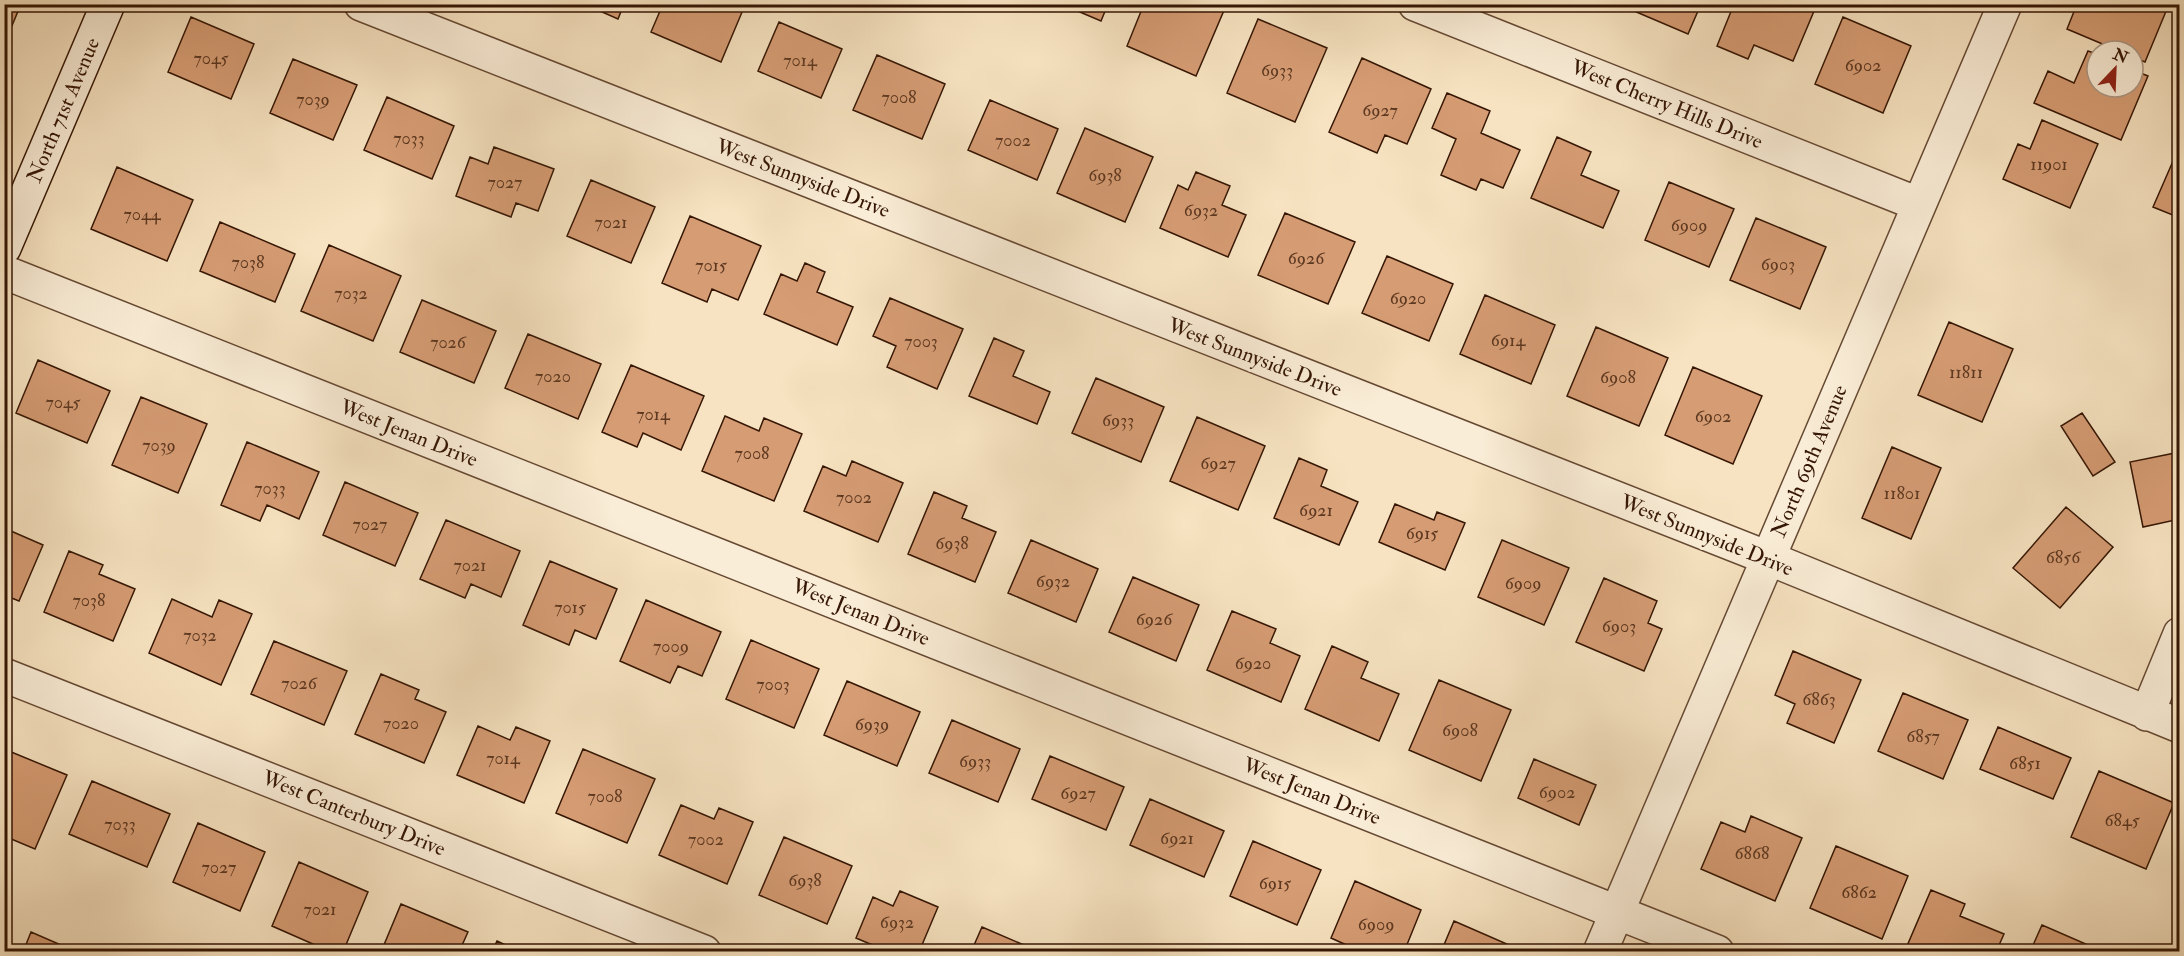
<svg xmlns="http://www.w3.org/2000/svg" width="2184" height="956" font-family="'IM FELL Double Pica',serif">
  <rect width="100%" height="100%" fill="#f7e3c1"/>
  <filter id="stains"><feTurbulence type="fractalNoise" baseFrequency=".00333" numOctaves="4"/><feColorMatrix values="0 0 0 0 .2 0 0 0 0 .09 0 0 0 0 .02 0 0 0 .5 -.17"/></filter>
  <radialGradient id="worn" r=".72"><stop offset=".6" stop-color="#630" stop-opacity="0"/><stop offset="1" stop-color="#630" stop-opacity=".3"/></radialGradient>
  <path fill="#d69c74" stroke="#351604" stroke-width="1.5" d="M4,4H21L11,28L4,26Z
    M584,4H624L618,19Z
    M663,4H744L745,5L721,62L651,32Z
    M1061,4H1108L1101,21Z
    M1144,4H1218L1225,8L1196,76L1127,46Z
    M1628,4H1701L1688,34L1627,8Z
    M1734,4H1817L1793,61L1754,45L1748,59L1717,46Z
    M2077,4H2092L2106,10L2109,4H2169L2145,62L2133,57V51H2119L2067,29Z
    M191,17L254,44L231,99L168,72Z
    M1843,17L1911,46L1883,113L1815,84Z
    M1258,19L1327,48L1295,122L1227,93Z
    M779,22L842,49L821,98L758,71Z
    M2088,51L2097,54V87H2133V70L2148,76L2121,140L2034,103L2048,71L2074,83Z
    M877,55L945,84L922,139L853,110Z
    M1362,58L1431,89L1407,144L1385,135L1377,153L1329,132Z
    M293,59L357,85L333,140L270,113Z
    M1447,93L1490,111L1481,133L1520,150L1503,188L1481,179L1476,190L1441,175L1456,139L1432,128Z
    M387,97L454,126L432,179L364,150Z
    M990,100L1058,129L1037,180L968,150Z
    M2042,120L2098,144L2070,208L2003,179L2018,144L2030,149Z
    M1085,128L1153,157L1125,222L1057,193Z
    M1557,137L1591,152L1581,175L1619,191L1603,228L1531,198Z
    M2180,145V218L2153,207Z
    M494,147L554,169L538,211L516,203L511,217L456,196L470,157L488,164Z
    M117,167L193,200L167,261L91,229Z
    M1196,172L1230,186L1222,205L1246,215L1228,257L1160,228L1178,185L1188,190Z
    M591,180L655,207L631,263L567,236Z
    M1669,182L1734,209L1709,267L1645,240Z
    M1285,213L1355,242L1328,304L1258,275Z
    M690,216L761,246L738,300L712,289L707,302L662,283Z
    M1756,218L1826,247L1800,309L1730,280Z
    M220,222L295,254L275,302L200,271Z
    M329,245L401,276L373,341L301,311Z
    M1387,256L1453,284L1429,341L1362,313Z
    M805,263L825,272L817,292L853,307L837,345L764,314L781,274L797,281Z
    M1485,295L1555,325L1531,384L1460,354Z
    M890,298L963,329L937,389L887,367L896,346L873,336Z
    M422,300L496,331L474,383L400,352Z
    M1949,322L2013,349L1982,422L1918,395Z
    M1596,327L1668,358L1639,426L1567,396Z
    M528,334L601,364L578,419L505,388Z
    M994,338L1024,351L1013,376L1050,392L1037,424L969,396Z
    M38,360L110,391L87,443L16,413Z
    M631,365L704,396L681,450L643,433L637,447L602,432Z
    M1693,367L1762,396L1733,464L1665,435Z
    M1096,378L1164,407L1141,462L1072,433Z
    M141,397L207,424L178,493L112,465Z
    M2082,413L2115,462L2093,476L2061,426Z
    M725,416L759,431L764,418L802,434L774,501L702,471Z
    M1197,417L1265,446L1238,510L1170,481Z
    M247,442L319,472L299,519L267,505L260,521L221,505Z
    M1892,447L1941,468L1911,539L1862,518Z
    M2180,452V519L2143,527L2130,462Z
    M1299,458L1327,470L1321,486L1358,502L1339,545L1274,518Z
    M852,461L903,483L878,542L804,511L823,466L846,476Z
    M345,482L418,513L395,566L323,535Z
    M934,492L967,506L962,518L996,532L975,582L908,554Z
    M1395,504L1434,520L1437,512L1465,523L1445,570L1379,542Z
    M2066,507L2113,547L2060,608L2013,568Z
    M446,520L520,551L501,597L471,584L465,598L420,579Z
    M4,528L43,545L19,601L4,595Z
    M1031,540L1098,569L1076,622L1008,593Z
    M1502,540L1569,568L1544,625L1478,597Z
    M69,551L103,565L99,574L135,589L113,641L44,612Z
    M550,561L617,589L596,639L575,630L569,645L523,625Z
    M1133,577L1199,605L1176,661L1109,632Z
    M1604,578L1657,601L1648,623L1662,629L1644,671L1576,642Z
    M172,599L212,617L219,600L252,614L221,685L149,653Z
    M646,600L721,632L702,676L678,666L670,683L620,661Z
    M1232,611L1276,629L1270,643L1300,656L1281,702L1207,670Z
    M751,640L819,669L794,728L726,699Z
    M274,641L347,671L324,725L251,694Z
    M1332,646L1368,662L1361,678L1399,694L1379,741L1305,709Z
    M1793,651L1861,680L1834,743L1787,723L1795,704L1775,695Z
    M381,674L419,690L415,699L446,712L424,763L355,734Z
    M1439,680L1511,710L1481,781L1409,750Z
    M847,681L920,712L897,766L824,735Z
    M1903,693L1968,720L1943,779L1878,751Z
    M952,720L1020,749L998,802L929,773Z
    M478,726L510,740L516,727L550,741L524,803L457,775Z
    M1998,727L2071,758L2053,799L1980,769Z
    M4,749L67,775L35,849L4,836Z
    M583,749L655,779L627,843L556,813Z
    M1050,756L1124,787L1106,830L1032,799Z
    M1534,759L1596,785L1579,825L1518,798Z
    M2099,771L2174,803L2146,869L2071,837Z
    M92,781L170,814L147,867L69,834Z
    M1150,799L1224,831L1204,877L1130,845Z
    M681,805L714,819L719,808L753,822L727,884L659,855Z
    M1751,816L1802,838L1775,901L1701,869L1721,822L1745,832Z
    M198,823L265,852L240,911L173,882Z
    M784,837L852,866L827,924L759,895Z
    M1253,841L1321,870L1297,925L1230,896Z
    M1836,846L1908,876L1882,939L1810,908Z
    M299,862L368,892L343,952H331L272,926Z
    M1355,881L1421,910L1404,952H1362L1331,938Z
    M1931,890L1965,904L1960,916L2004,934L1996,952H1919L1907,946Z
    M900,891L938,907L919,952H889L856,938L873,897L893,906Z
    M401,904L468,932L459,952H381Z
    M1454,921L1525,952H1441Z
    M2042,925L2104,952H2030Z
    M982,927L1040,952H971Z
    M31,932L77,952H23Z
    M497,941L521,952H492Z"/>
  <g fill="none" stroke-linecap="round" stroke-linejoin="round">
    <defs>
      <path id="street" d="M361,4L1768,558L2180,726
        M1415,4L1918,204
        M4,272L1717,952
        M4,675L704,952
        M2147,714L2180,634
        M1600,952L2005,4"/>
      <path id="secondary" d="M4,248L108,4"/>
    </defs>
    <use href="#street" stroke="#664933" stroke-width="36"/>
    <use href="#secondary" stroke="#351604" stroke-width="36"/>
    <use href="#street" stroke="#faedd7" stroke-width="33"/>
    <use href="#secondary" stroke="#faedd7" stroke-width="33"/>
  </g>
  <g text-anchor="middle" stroke-width="6" stroke-linejoin="round" paint-order="stroke">
    <g font-size="18" fill="#5d3820">
      <text x="211" y="64">7045</text>
      <text x="800" y="66">7014</text>
      <text x="1863" y="71">6902</text>
      <text x="1277" y="76">6933</text>
      <text x="899" y="103">7008</text>
      <text x="313" y="105">7039</text>
      <text x="1380" y="116">6927</text>
      <text x="409" y="144">7033</text>
      <text x="1013" y="146">7002</text>
      <text x="2049" y="170">11901</text>
      <text x="1105" y="181">6938</text>
      <text x="505" y="188">7027</text>
      <text x="1201" y="216">6932</text>
      <text x="142" y="220">7044</text>
      <text x="611" y="228">7021</text>
      <text x="1689" y="231">6909</text>
      <text x="1306" y="264">6926</text>
      <text x="248" y="268">7038</text>
      <text x="1778" y="270">6903</text>
      <text x="711" y="271">7015</text>
      <text x="351" y="299">7032</text>
      <text x="1408" y="304">6920</text>
      <text x="1508" y="346">6914</text>
      <text x="921" y="347">7003</text>
      <text x="448" y="348">7026</text>
      <text x="1966" y="378">11811</text>
      <text x="553" y="382">7020</text>
      <text x="1618" y="383">6908</text>
      <text x="63" y="408">7045</text>
      <text x="653" y="420">7014</text>
      <text x="1713" y="422">6902</text>
      <text x="1118" y="426">6933</text>
      <text x="159" y="451">7039</text>
      <text x="752" y="459">7008</text>
      <text x="1218" y="469">6927</text>
      <text x="270" y="494">7033</text>
      <text x="1902" y="499">11801</text>
      <text x="854" y="503">7002</text>
      <text x="1316" y="516">6921</text>
      <text x="370" y="530">7027</text>
      <text x="1422" y="539">6915</text>
      <text x="952" y="549">6938</text>
      <text x="2063" y="563">6856</text>
      <text x="470" y="571">7021</text>
      <text x="1053" y="587">6932</text>
      <text x="1523" y="589">6909</text>
      <text x="89" y="606">7038</text>
      <text x="570" y="613">7015</text>
      <text x="1154" y="625">6926</text>
      <text x="1619" y="632">6903</text>
      <text x="200" y="641">7032</text>
      <text x="671" y="652">7009</text>
      <text x="1253" y="669">6920</text>
      <text x="299" y="689">7026</text>
      <text x="773" y="690">7003</text>
      <text x="1819" y="705">6863</text>
      <text x="401" y="729">7020</text>
      <text x="872" y="730">6939</text>
      <text x="1460" y="736">6908</text>
      <text x="1923" y="742">6857</text>
      <text x="503" y="764">7014</text>
      <text x="975" y="767">6933</text>
      <text x="2025" y="769">6851</text>
      <text x="1557" y="798">6902</text>
      <text x="1078" y="799">6927</text>
      <text x="605" y="802">7008</text>
      <text x="2122" y="826">6845</text>
      <text x="120" y="830">7033</text>
      <text x="1177" y="844">6921</text>
      <text x="706" y="845">7002</text>
      <text x="1752" y="859">6868</text>
      <text x="219" y="873">7027</text>
      <text x="805" y="886">6938</text>
      <text x="1275" y="889">6915</text>
      <text x="1859" y="898">6862</text>
      <text x="320" y="915">7021</text>
      <text x="897" y="928">6932</text>
      <text x="1376" y="930">6909</text>
    </g>
    <g font-size="21" fill="#351604" stroke="#faedd7">
      <text transform="translate(1667 104) rotate(22)" y="7">West Cherry Hills Drive</text>
      <text transform="translate(63 110) rotate(-67)" y="7">North 71st Avenue</text>
      <text transform="translate(803 178) rotate(21)" y="7">West Sunnyside Drive</text>
      <text transform="translate(1255 357) rotate(21)" y="7">West Sunnyside Drive</text>
      <text transform="translate(409 433) rotate(22)" y="7">West Jenan Drive</text>
      <text transform="translate(1809 461) rotate(-67)" y="7">North 69th Avenue</text>
      <text transform="translate(1707 535) rotate(22)" y="7">West Sunnyside Drive</text>
      <text transform="translate(861 612) rotate(22)" y="7">West Jenan Drive</text>
      <text transform="translate(1312 791) rotate(22)" y="7">West Jenan Drive</text>
      <text transform="translate(354 813) rotate(22)" y="7">West Canterbury Drive</text>
    </g>
  </g>
  <rect width="2184" height="956" fill="none" stroke="#f7e3c1" stroke-width="24"/>
  <rect x="6" y="6" width="2172" height="944" fill="none" stroke="#351604" stroke-width="3"/>
  <rect x="12" y="12" width="2160" height="932" fill="none" stroke="#351604" stroke-width="1.5"/>
  <g transform="translate(2115 69) rotate(23)"><circle r="28" fill="#faedd7" stroke="#ab9783" stroke-width="1.5"/>
  <path d="M0-4.5L10 22L0 15L-10 22Z" fill="#8f2418"/>
  <text y="-9" font-size="16" font-weight="bold" text-anchor="middle" fill="#351604">N</text>
  </g>
  <rect width="100%" height="100%" filter="url(#stains)"/>
  <rect width="100%" height="100%" fill="url(#worn)"/>
</svg>
